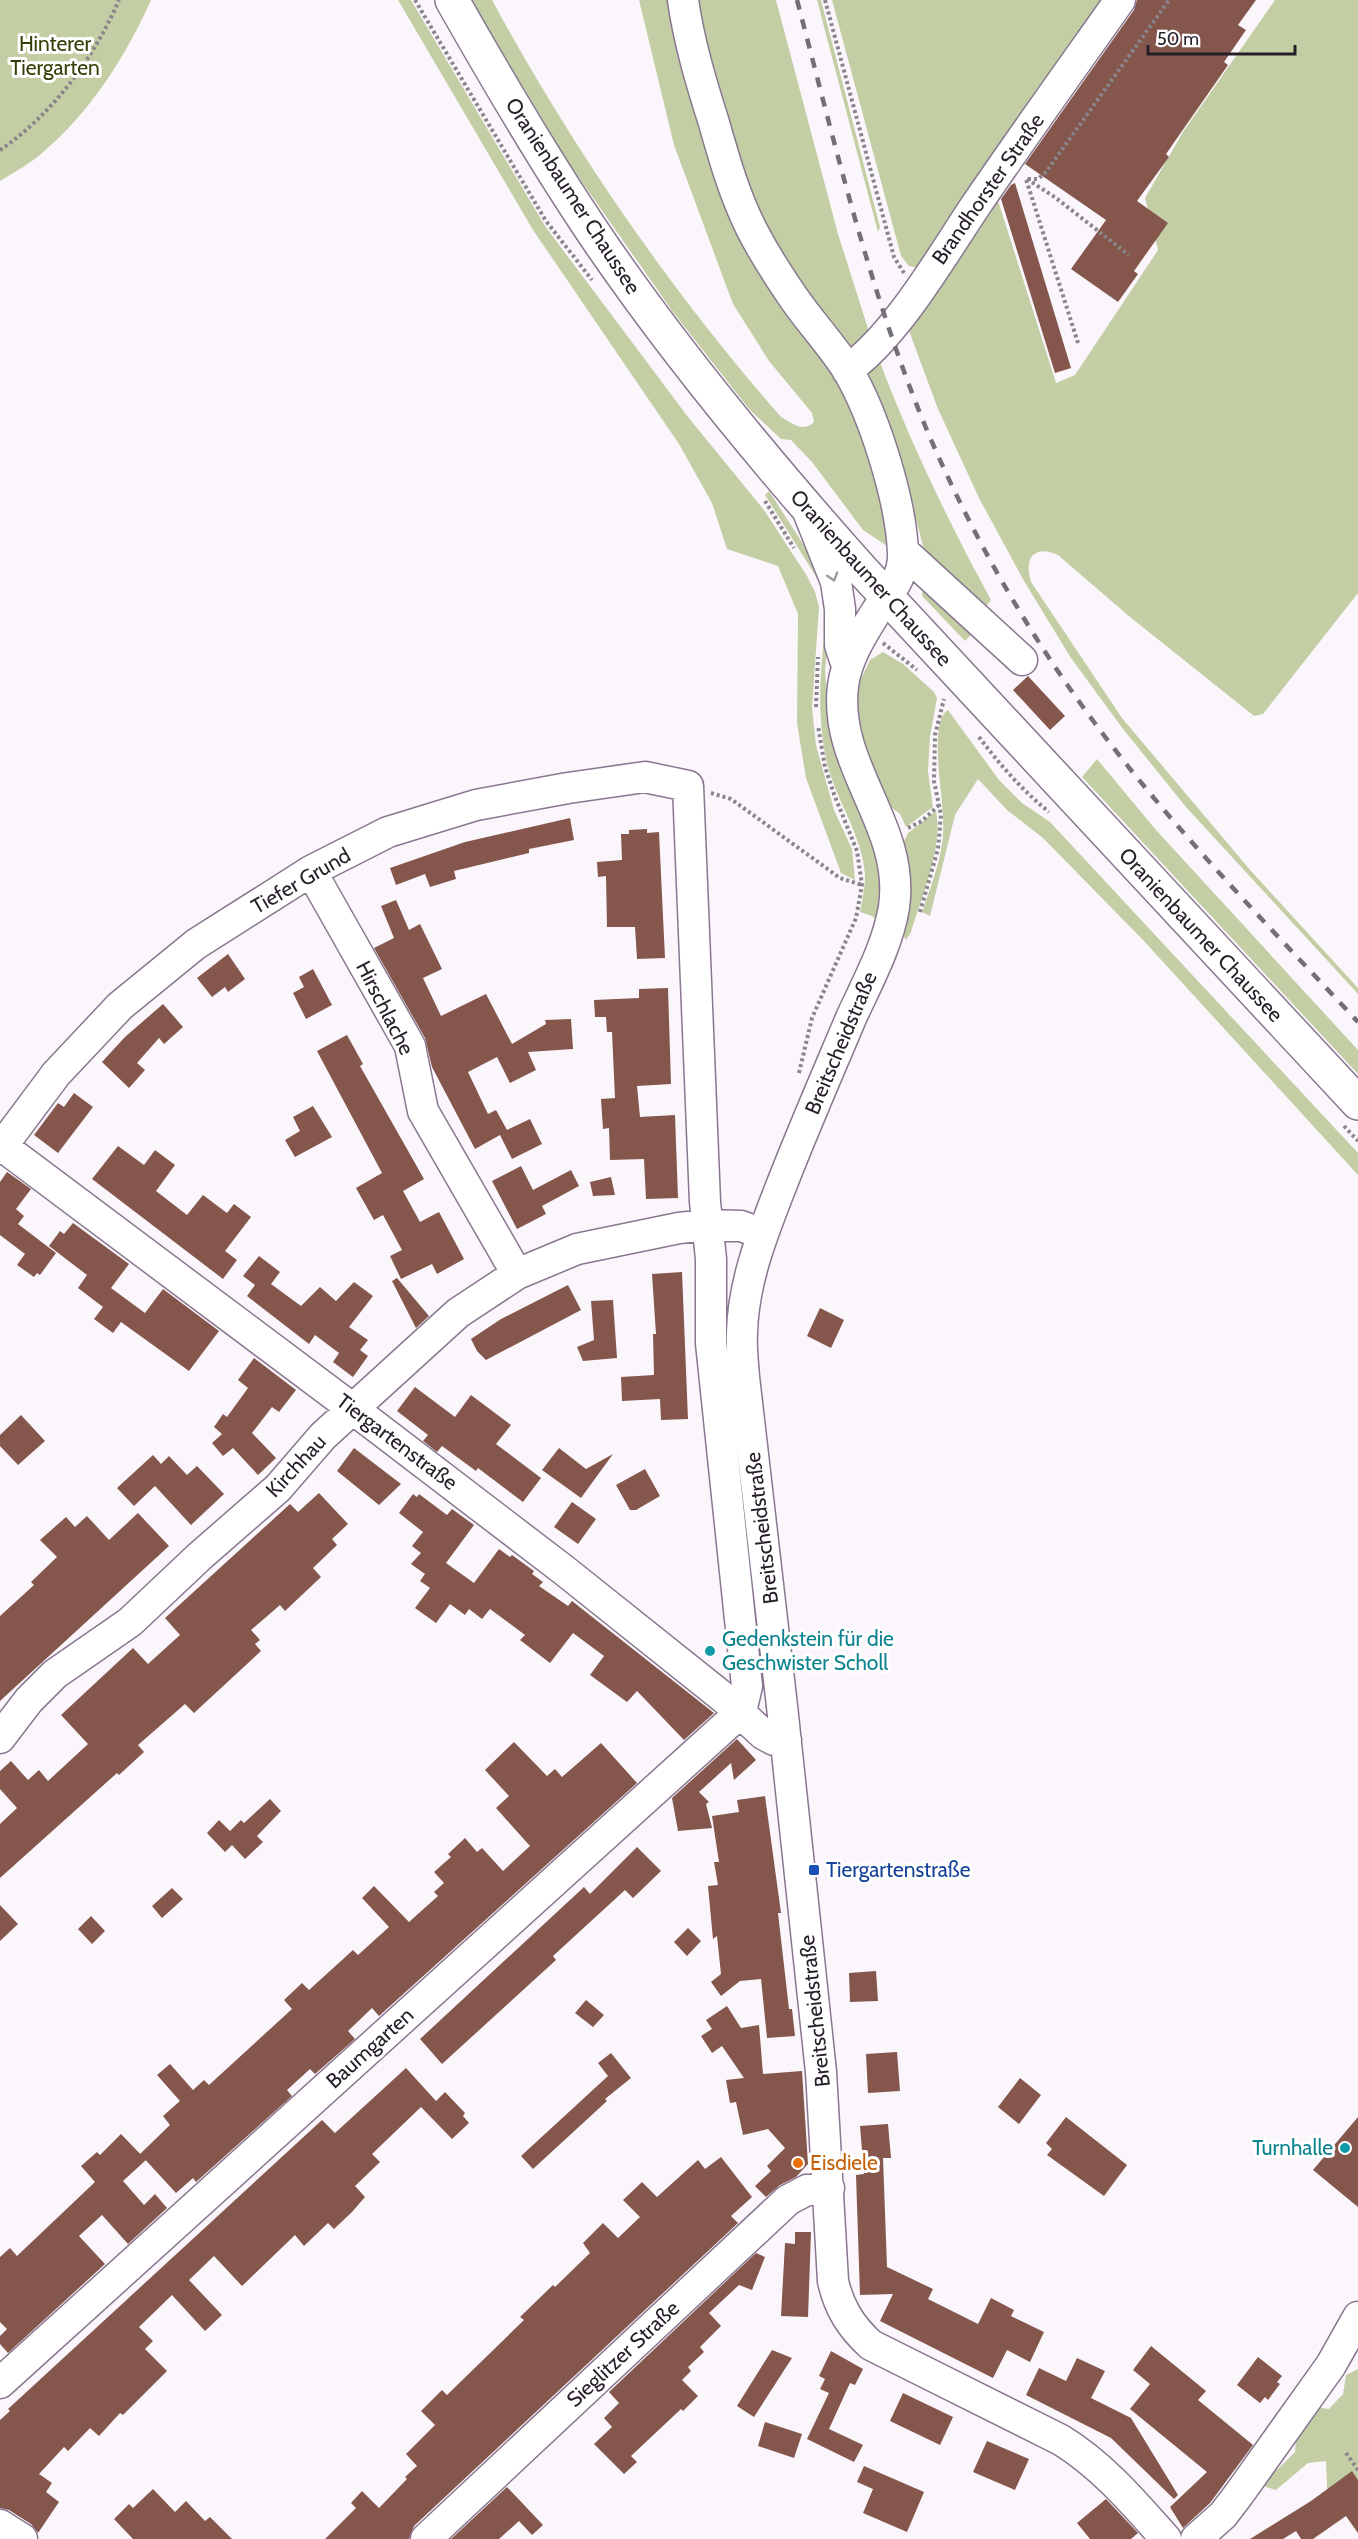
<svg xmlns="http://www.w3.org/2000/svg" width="1358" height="2539" font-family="Cabin,sans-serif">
  <rect width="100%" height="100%" fill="#fbf6fc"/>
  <path fill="#c4cea4" d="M0,0H151C126,56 90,113 42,153C30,164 14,172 0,181Z
    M398,0H411L545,226L688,417L764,510L807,576L815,592L819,607L812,708L816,745L834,810L852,849L855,880L841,873L806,778L797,723L798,614L778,566L727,549L712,503L679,444L533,230Z
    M471,0H492C572,148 670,290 781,417C792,423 803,433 814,422L812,413L769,361L733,304L674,145L639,0H776L838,234L871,338L850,395L871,445L890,548L863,530L812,462L791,440L781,439L749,409L673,312L568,162Z
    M817,0H821L880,227L878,232Z
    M832,0H1110L920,268L909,266L901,256Z
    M1275,0H1358V593L1263,714L1254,716L1130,617L1058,555C1033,544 1024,559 1031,582L1122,718L1251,871L1358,988V994L1186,807L1123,729L1071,658L1024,581L979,498L938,409L905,320L995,191L1056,383L1075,375L1158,250L1145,198L1183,132Z
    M878,357C910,442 948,521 991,600L981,612L925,553L891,427L866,371Z
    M769,491L816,564L822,586L765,495Z
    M924,581L978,627L965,641L922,596Z
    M831,616L825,670L830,730L838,760L863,809L882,871L879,923L872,916L860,912C862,900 865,888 865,876C863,836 836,801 827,763C816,714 820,666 827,617Z
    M883,652L903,664L934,692L937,698L930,737L928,771L933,807L906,827L900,814L887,804L858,742L857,708L859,683L870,660Z
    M948,710L999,780L1022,803L1050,822L1358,1153V1175L1143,940L1043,838L1007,810L978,779L955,815L930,916L922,912C929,892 937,871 941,850C947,820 939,788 938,758C938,745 936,717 948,710Z
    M1097,759L1156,830L1358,1050V1074L1082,777Z
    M936,811C944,844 921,899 911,932L906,940L903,935L897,933L903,843L908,833Z
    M1358,2369V2533L1327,2488L1326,2461L1308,2463L1276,2490L1263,2486L1264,2475L1277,2470L1295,2452L1296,2439L1314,2407L1329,2409L1343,2394L1346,2375Z"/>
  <path fill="#84564c" d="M1137,0H1256L1238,25L1246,30L1224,62L1228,65L1166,154L1169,157L1137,201L1168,223L1134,271L1138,274L1118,302L1071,269L1106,220L1025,164L1134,10Z
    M1015,183L1071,368L1055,373L1001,199L1011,185Z
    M1028,676L1065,716L1050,730L1013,690Z
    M570,818L574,840L529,849V853L454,871L456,879L430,887L425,874L396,885L390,868L465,842Z
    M647,829V833L659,832L665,958L637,959L635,927H607L606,876L598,877L597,862L622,860L621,834H629V830Z
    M396,900L409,930L420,924L442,969L423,978L441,1016L486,994L512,1044L546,1024L545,1020L571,1019L573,1049L528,1052L536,1070L510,1083L497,1057L468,1072L488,1114L496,1110L507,1130L530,1119L542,1144L512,1159L500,1135L475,1149L432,1067L425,1038L374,948L394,938L381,906Z
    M228,954L245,979L228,992L225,987L212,997L197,978Z
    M313,969L332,1005L306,1019L293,993L304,987L299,977Z
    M668,988L671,1084L637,1086L640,1117L675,1115L678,1198L646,1199L644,1159L610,1160L609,1128L603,1129L601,1099L615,1098L612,1032H607L606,1017H595L594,1000L639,998V989Z
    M163,1004L183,1027L164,1044L159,1038L137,1063L145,1070L129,1088L102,1062L125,1037Z
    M347,1035L363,1064L360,1066L424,1179L403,1191L420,1222L439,1212L464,1259L437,1274L432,1264L401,1279L390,1256L402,1250L383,1215L374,1220L356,1188L382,1173L317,1051Z
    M74,1093L93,1107L58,1153L34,1135L58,1103L64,1107Z
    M313,1106L332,1137L295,1157L285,1140L300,1131L293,1117Z
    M118,1146L144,1165L155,1150L175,1165L156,1191L187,1215L203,1195L227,1213L234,1204L251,1217L225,1251L237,1260L223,1279L92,1179Z
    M521,1166L533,1190L571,1170L579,1186L542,1206L546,1214L517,1229L492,1181Z
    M7,1172L31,1189L16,1209L24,1216L18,1224L56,1253L40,1275L37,1273L34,1277L17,1265L25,1254L0,1235V1182Z
    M611,1177L615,1195L593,1196L590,1182Z
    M73,1223L129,1264L111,1288L145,1313L163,1289L219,1331L189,1371L121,1322L113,1333L94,1319L103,1307L78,1288L87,1275L49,1246L60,1231L64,1234Z
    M259,1256L280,1272L271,1284L301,1306L320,1287L336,1301L354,1282L373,1296L349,1327L368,1340L360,1350L368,1356L353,1377L333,1362L339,1353L315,1335L309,1344L247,1296L255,1285L243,1276Z
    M682,1272L688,1419L661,1420L660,1399L622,1401L621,1377L654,1375L653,1334H656L652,1274Z
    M397,1278L429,1316L416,1328L392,1281Z
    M568,1285L581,1310L486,1360L477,1351L471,1339L501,1319Z
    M613,1300L617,1358L583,1361L577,1347L594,1340L591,1301Z
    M820,1308L844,1320L831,1348L807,1336Z
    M254,1358L296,1390L279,1412L272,1407L252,1433L276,1458L258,1475L233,1448L223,1456L212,1443L222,1434L214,1427L223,1414L227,1417L248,1388L238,1380Z
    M415,1387L455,1417L471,1395L511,1425L496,1444L541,1478L523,1502L478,1468L476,1471L442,1446L437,1452L423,1441L428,1435L397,1411Z
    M21,1415L45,1441L18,1465L0,1446V1435Z
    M354,1448L401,1484L379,1505L337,1471Z
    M559,1448L586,1469L613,1454L581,1498L542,1470Z
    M153,1455L161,1464L169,1456L187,1475L197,1466L224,1494L191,1525L155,1486L134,1506L117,1488Z
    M645,1469L660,1496L636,1510H630L616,1485Z
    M319,1493L348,1524L332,1539L337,1545L313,1568L321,1577L285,1611L280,1605L251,1630L260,1640L255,1644L261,1651L194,1713L185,1704L138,1745L144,1752L119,1775L117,1773L0,1878V1824L17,1808L0,1789V1771L11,1761L28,1780L39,1770L48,1781L88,1744L61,1715L133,1648L148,1664L180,1635L165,1618L290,1504L298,1512Z
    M413,1494L417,1497L419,1494L447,1515L452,1509L474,1525L446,1563L474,1583L499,1549L510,1557L512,1555L534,1571L532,1574L543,1582L539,1586L568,1606L572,1601L714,1713L684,1740L637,1691L627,1702L590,1675L604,1656L573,1633L550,1663L520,1640L525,1635L490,1609L482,1619L469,1609L465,1615L450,1604L436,1623L415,1608L430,1588L420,1581L425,1574L411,1564L421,1553L412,1546L423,1532L399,1513Z
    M572,1502L596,1519L578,1544L554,1527Z
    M138,1513L169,1546L0,1701V1616L34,1585L31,1582L57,1557L40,1540L66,1517L75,1527L87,1516L109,1540Z
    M737,1739L756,1760L734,1780L731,1763L699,1792L709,1802L706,1804L712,1828L678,1831L672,1798Z
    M514,1742L547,1776L555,1769L562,1777L601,1743L637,1783L379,2016L372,2008L348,2031L355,2039L315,2074L310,2069L287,2090L292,2096L196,2182L193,2178L176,2193L140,2154L170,2125L163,2116L180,2101L157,2075L170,2064L193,2090L204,2080L209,2085L292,2009L284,2000L302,1983L309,1990L353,1950L358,1955L389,1927L362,1898L374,1886L409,1922L438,1896L434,1892L444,1883L434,1872L451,1857L448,1854L465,1838L477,1852L482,1848L503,1871L530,1846L496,1808L509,1796L485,1770Z
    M765,1796L781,1913H778L789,2009H792L795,2036L767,2038L761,1979L740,1981L721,1996L711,1982L721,1974L717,1936L713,1939L708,1886L718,1885L714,1862H719L712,1816L739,1812L737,1800Z
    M270,1799L281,1811L257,1836L263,1842L245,1859L232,1845L225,1852L207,1833L219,1820L230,1831L241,1820L244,1823Z
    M637,1847L661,1871L633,1898L625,1890L553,1956L556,1960L442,2064L420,2039L584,1887L590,1894Z
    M172,1888L183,1899L162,1918L152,1906Z
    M0,1905L18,1924L0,1941Z
    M91,1916L105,1931L92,1944L78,1929Z
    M688,1928L701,1941L687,1956L674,1942Z
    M876,1971L878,2001L850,2002L849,1973Z
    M586,2000L604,2015L593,2027L575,2013Z
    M727,2006L741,2028L759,2025L763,2074L802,2071L808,2164L796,2177L780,2185L766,2197L755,2186L771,2171L767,2166L785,2148L768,2129L743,2135L736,2102L730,2103L726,2080L744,2078L722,2046L712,2053L701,2036L712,2029L706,2020Z
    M897,2052L900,2091L868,2093L866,2054Z
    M611,2053L631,2078L605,2099L607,2101L533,2169L521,2156L608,2076L598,2063Z
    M406,2068L436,2101L445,2092L465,2113L463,2116L469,2123L452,2139L421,2107L372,2154L380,2162L355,2186L365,2197L352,2212L334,2229L328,2223L304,2246L295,2235L242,2286L214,2256L189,2280L222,2315L205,2331L172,2295L139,2327L153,2341L145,2349L167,2371L123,2415L120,2413L99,2436L90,2428L68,2451L64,2447L39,2474L52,2483L46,2492L59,2502L38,2533L31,2524L9,2510L0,2508V2420L10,2411L8,2409L322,2120L335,2133Z
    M1020,2078L1041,2095L1019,2124L998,2107Z
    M1066,2117L1127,2165L1104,2196L1047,2155L1052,2149L1046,2143Z
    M1358,2117V2207L1313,2170Z
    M888,2124L891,2158H883L887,2267L933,2289L928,2299L978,2324L991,2298L1014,2310L1011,2316L1044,2332L1030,2362L1007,2350L993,2378L880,2321L893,2294L860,2295L856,2175L864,2174L860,2126Z
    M121,2134L146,2160L123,2181L144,2205L155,2194L167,2208L128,2244L102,2215L79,2236L105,2264L8,2353L0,2344V2336L7,2329L0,2322V2257L10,2248L17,2256L95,2182L81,2166L97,2152L100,2155Z
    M721,2157L752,2197L731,2216L738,2223L414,2526L409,2539H325L356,2508L351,2503L362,2491L379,2508L407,2479L405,2477L417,2466L406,2454L435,2425L421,2411L442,2390L447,2395L524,2320L520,2317L553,2285L555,2287L590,2253L583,2243L603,2223L618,2238L640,2217L623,2200L642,2182L657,2197L698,2160L705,2169Z
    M795,2232H811L808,2317L781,2316L785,2243L795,2244Z
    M756,2253L765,2257L752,2290L739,2285L709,2313L721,2326L700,2347L704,2352L688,2367L691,2371L682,2380L698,2396L683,2411L681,2409L631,2456L637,2462L624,2474L594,2444L612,2427L604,2418L619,2403L609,2392Z
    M1151,2346L1206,2391L1198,2400L1253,2445L1210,2503L1183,2528L1170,2507L1207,2472L1130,2409L1150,2384L1133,2370Z
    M772,2350L792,2358L754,2417L737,2406Z
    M831,2351L863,2369L855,2385L850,2383L829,2429L863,2445L854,2462L807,2439L829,2393L820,2389L825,2379L819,2376Z
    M1258,2357L1282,2376L1277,2382L1280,2384L1268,2400L1265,2397L1260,2403L1237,2385Z
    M1077,2358L1105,2371L1091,2398L1131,2418L1178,2495L1174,2499L1111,2438L1026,2395L1039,2368L1066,2381Z
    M903,2393L953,2417L940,2445L890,2421Z
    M765,2422L802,2434L794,2458L758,2446Z
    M987,2441L1029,2459L1015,2490L973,2472Z
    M864,2466L924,2492L907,2532L863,2513L873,2489L857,2482Z
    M1352,2471L1358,2480V2533L1346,2516L1313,2539H1301L1296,2531L1283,2539H1250L1311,2501Z
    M507,2487L543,2525L532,2535L519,2521L499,2539H451Z
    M153,2489L175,2512L186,2501L205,2521L210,2517L232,2539H133L114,2519L129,2504L133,2508Z
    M1106,2499L1138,2533L1131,2539H1090L1077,2523Z"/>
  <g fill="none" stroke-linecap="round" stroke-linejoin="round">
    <defs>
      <path id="minor" d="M683,0C689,42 701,82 714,123C724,158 734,194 751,228C763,252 778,275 793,297C810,322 831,344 847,369C874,414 901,500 903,553C904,578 889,592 876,612C862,634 846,660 843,686C833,767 906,826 894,907C888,945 867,983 851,1018C827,1075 802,1132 780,1189C762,1235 743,1283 742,1333C741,1347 743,1363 744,1377L782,1706L821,2072L833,2281C839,2308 851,2327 871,2345L1061,2440C1103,2466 1134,2503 1166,2539
        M847,370C895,338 943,254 976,205C1023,136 1072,68 1120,0
        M809,514L836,582L840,609V645L847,666
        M903,551L1022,660
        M311,871L410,1046L423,1111L517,1274
        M2,1146L353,1409L565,1571L724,1698L763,1734L774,1740H786
        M0,1149L56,1074L120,1006L196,944L311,871L388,832L476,805L568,788L645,777L688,786L705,1202L711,1259V1343L747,1686L741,1712L0,2383
        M0,1738L29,1700L55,1674L130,1622L200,1556L278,1488L323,1436L458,1313L517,1274L577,1249L679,1228L708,1225L741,1226L763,1234
        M0,2525L22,2539
        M426,2539L788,2200L807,2190L829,2188
        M1196,2539L1223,2515L1239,2494L1331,2365L1358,2317"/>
      <path id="major" d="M452,0C499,83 547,165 601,244C680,359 770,467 862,570L1358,1103"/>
    </defs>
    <use href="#minor" stroke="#897790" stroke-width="33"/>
    <use href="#major" stroke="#897790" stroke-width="36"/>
    <path stroke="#8a848c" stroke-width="4" stroke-dasharray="3 3" stroke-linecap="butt" d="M415,0L546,221L592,280
      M825,0L894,257L904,273
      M0,150C52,115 94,58 119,0
      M1027,179L1056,198L1129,255
      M1078,343L1026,179H1038L1046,172L1169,0
      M765,501L794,548
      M883,643L917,670
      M816,707L818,657
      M979,737C1000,765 1022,790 1049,812
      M711,793L731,799L840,878L862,885
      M908,828L922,821L938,806
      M920,912L938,849L941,815L934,781L935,735L944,699
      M799,1073L812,1018L856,918L862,885L857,851L834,794L825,767L818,726
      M1344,1126L1358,1141
      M1346,2453L1358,2470"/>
    <use href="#minor" stroke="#fff" stroke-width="30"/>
    <use href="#major" stroke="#fff" stroke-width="33"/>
    <path stroke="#746e76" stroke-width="4.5" stroke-dasharray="10 10" stroke-linecap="butt" d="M797,0C835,144 869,290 926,428C970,532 1027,632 1094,722C1173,829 1267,924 1358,1022"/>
  </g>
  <defs><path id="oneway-chevron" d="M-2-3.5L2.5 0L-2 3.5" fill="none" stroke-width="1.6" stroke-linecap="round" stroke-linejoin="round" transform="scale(1.5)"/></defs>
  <use stroke="#9d9a9e" href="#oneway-chevron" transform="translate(833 577) rotate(73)"/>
  <g fill="#0f9aa8" stroke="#fff" stroke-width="2">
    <circle cx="710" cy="1651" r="6"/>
    <circle cx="1345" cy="2148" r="6"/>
  </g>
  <rect fill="#1a4fb4" stroke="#fff" stroke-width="2" x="808" y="1864" width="12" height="12" rx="3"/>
  <circle fill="#e8710a" stroke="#fff" stroke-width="2" cx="798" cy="2163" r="6"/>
  <g text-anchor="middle" stroke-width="6" stroke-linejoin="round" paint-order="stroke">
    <g font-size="21" fill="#353f08" stroke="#fff">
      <text x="55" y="51">Hinterer<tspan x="55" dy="24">Tiergarten</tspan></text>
    </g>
    <g font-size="21" fill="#261e28" stroke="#fff">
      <text transform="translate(988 189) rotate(-55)" y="7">Brandhorster Straße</text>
      <text transform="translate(573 196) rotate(57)" y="7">Oranienbaumer Chaussee</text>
      <text transform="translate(871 578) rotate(48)" y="7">Oranienbaumer Chaussee</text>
      <text transform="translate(301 881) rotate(-30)" y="7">Tiefer Grund</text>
      <text transform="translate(1201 935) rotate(47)" y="7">Oranienbaumer Chaussee</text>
      <text transform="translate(385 1008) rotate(63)" y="7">Hirschlache</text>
      <text transform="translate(841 1043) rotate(-67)" y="7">Breitscheidstraße</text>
      <text transform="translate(397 1442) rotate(37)" y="7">Tiergartenstraße</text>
      <text transform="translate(296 1466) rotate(-47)" y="7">Kirchhau</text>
      <text transform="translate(762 1528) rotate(-97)" y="7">Breitscheidstraße</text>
      <text transform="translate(815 2011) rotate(-96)" y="7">Breitscheidstraße</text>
      <text transform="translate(370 2048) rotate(-42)" y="7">Baumgarten</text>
      <text transform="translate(623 2354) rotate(-43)" y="7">Sieglitzer Straße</text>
    </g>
    <g font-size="21" fill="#0d838f" stroke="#fff" text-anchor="start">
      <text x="722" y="1646">Gedenkstein für die<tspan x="722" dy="24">Geschwister Scholl</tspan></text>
      <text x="1333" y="2155" text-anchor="end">Turnhalle</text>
    </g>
    <g font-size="21" fill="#164399" stroke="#fff" text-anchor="start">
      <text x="826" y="1877">Tiergartenstraße</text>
    </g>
    <g font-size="21" fill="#c56008" stroke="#fff" text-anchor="start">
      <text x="810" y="2170">Eisdiele</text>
    </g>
  </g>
  <path d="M1148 45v9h147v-9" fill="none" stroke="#261e28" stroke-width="3"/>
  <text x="1157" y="45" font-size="18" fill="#261e28" stroke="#ffffff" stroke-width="4.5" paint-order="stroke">50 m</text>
</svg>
